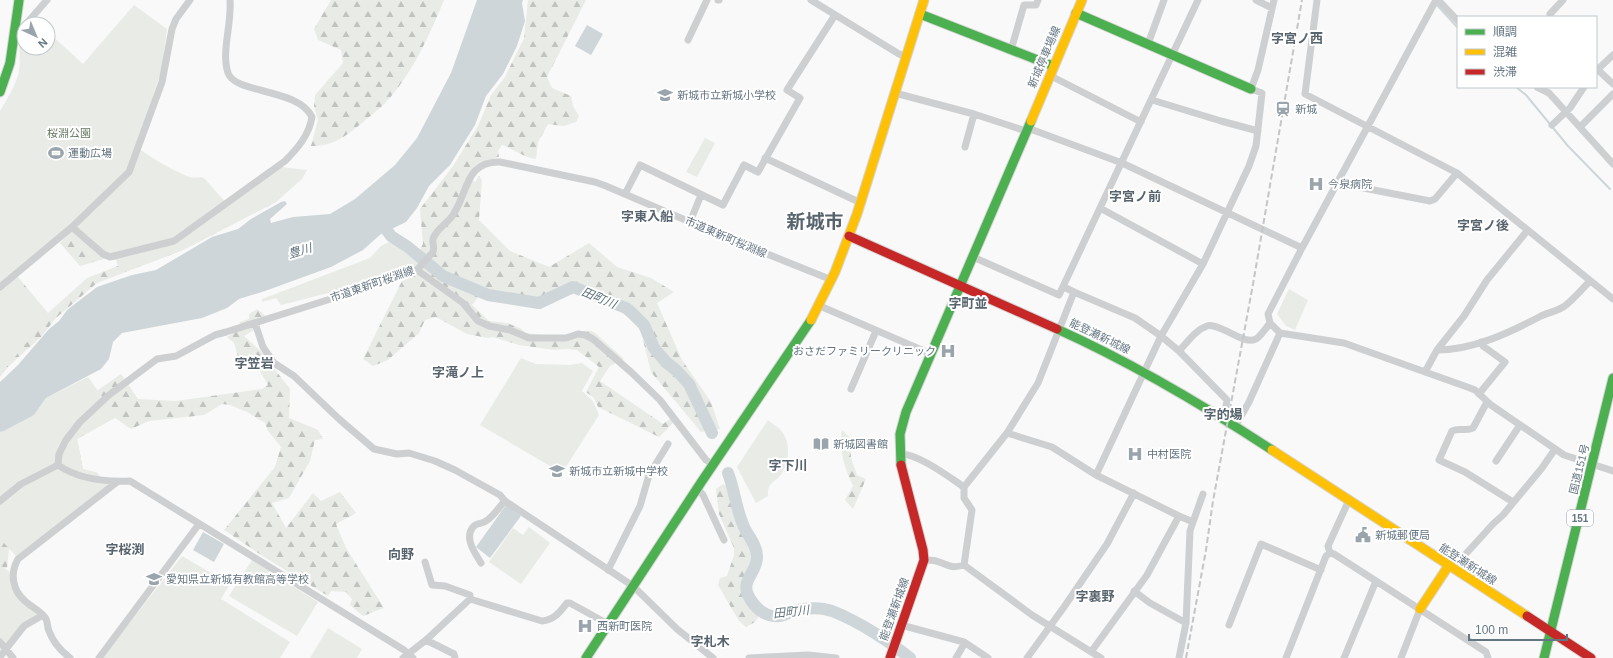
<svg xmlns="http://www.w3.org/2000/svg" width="1613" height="658" font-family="Helvetica,'Noto Sans JP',sans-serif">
  <defs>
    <pattern id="forest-firs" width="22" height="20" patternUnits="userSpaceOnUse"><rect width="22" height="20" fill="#e8ebe6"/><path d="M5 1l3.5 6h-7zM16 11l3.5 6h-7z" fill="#c0c3c0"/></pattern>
  </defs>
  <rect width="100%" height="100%" fill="#f9f9f9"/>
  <path fill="url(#forest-firs)" d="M331,0H444C430,34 414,70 389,99C381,108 371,115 362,123C346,136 332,147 311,146L318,120L314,106L315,95L343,63L341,50L318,40L314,29Z
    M528,0H586L547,77L552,88L571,96L573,106L579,116L576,122L563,126L548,124L538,142L536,159C525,158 513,149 502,145L498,151L499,157C485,163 474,160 469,177L475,182L479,176L482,180L479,220L510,251L549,267L589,243L617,267L651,278L674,292L657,303L682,360L711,402L720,429L701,432L651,372L640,328L622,312L571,291L540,300L503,301L480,295L472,305L489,321L507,323L520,328L526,333L560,337L572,334L579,331H591L595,333L624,359L610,366L600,381L663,424L671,418L673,423L659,437L598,407L594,398L586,392L599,367L577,350L567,349L555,350L519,345L493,337L488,338L467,334L436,317L425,320L419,333L388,360L373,366L363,359L400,285L423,244L420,209L453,166L478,126L491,95L505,77L524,38Z
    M296,181L276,202L183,250L97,283L56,318L41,337L10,365L0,377V293L18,277L48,313L87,278L118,266L116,260L104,259L80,266L60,243L72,230L103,255Z
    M257,309L266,316L259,327L244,336L264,354L260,362L267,370L273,367L290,389L289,418L318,430L323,439L315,440L310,461L289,498L272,503L286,528L313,493L321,501L340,492L356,513L336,524L346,548L384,608L363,616L350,605L352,599L346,592L331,591L328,596L264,557L224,530L275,467L281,447L268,431L265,423L247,412L230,405L222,404L204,415L149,421L131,429L115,418L77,439L83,469L98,473L10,540L7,568L0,567V447L88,397L121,374L138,399L176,401L262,389L268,385L258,368L240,363L234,343L227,337L237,331L240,322L249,319V314Z
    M842,430L850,438L851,458L857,475L866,479L853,509L845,500L853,486C845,469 838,449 842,430Z
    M723,484L730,488C736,502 740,517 746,532C748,537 753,542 755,548C763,571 727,582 759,616L755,622L746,627L739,621L718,585L720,578L727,576L734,555V548L719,514L716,489Z"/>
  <path fill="#e8ebe6" d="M134,5L167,29L162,69L136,147C154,159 168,168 189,177C194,179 199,176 204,178L227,204L281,167L307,170L302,179L276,202L183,250L133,269L119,255L104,253L72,223L13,274L48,317L0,375V111C7,99 16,85 19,71C21,59 17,42 24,31V48H48V32L83,64Z
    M705,138L715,143L697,177L686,172Z
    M389,242L404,250L418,261L415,266L412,265L328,293L281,305L276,298L262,302V299L370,258L381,246Z
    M1289,289L1308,300L1295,330L1286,326L1277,314Z
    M521,358L536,364L570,365L582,363L593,371L582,391L593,401L599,415L562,473L480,425Z
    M88,377L103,398L114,417L77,439L83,469L98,473L101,480L114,483L17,557L2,541L0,552V432L4,431L34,415L46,398Z
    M768,420C772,424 779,427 782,432C791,443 789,462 782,473C776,483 767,481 768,496L756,503L737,467Z
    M529,527L550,543L521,584L489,562L513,528L523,535Z
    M182,556L230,584L221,599L290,642L280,658H102Z
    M252,560L318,602L297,636L229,596Z
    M0,565L10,572L11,586L41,614L0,655Z
    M328,628L362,649L357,658H310Z"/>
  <path fill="#ced6d9" d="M477,0H523L522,3L525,21L517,46L503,74L486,96L475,125L450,165L429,186L417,208L406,222L381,234L363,250L331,267L265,291L239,299L227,308L202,318L122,333L113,342L109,359L101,369L46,398L34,415L4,431L0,432V382L18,365L49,329L59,321L67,310L97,287L132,275L156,270L212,237L238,229L251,219L281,202L285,201L287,204L270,219L271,223L293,217L330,214L355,199L395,165L417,138L451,73Z
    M587,25L603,34L591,55L575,46Z
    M506,505L521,516L490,558L476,547Z
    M203,532L224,544L214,562L193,550Z"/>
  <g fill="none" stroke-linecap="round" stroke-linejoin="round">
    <path stroke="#ced6d9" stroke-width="2" d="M1436,4L1458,28
      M1516,87L1526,95L1568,146L1610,189"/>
    <path stroke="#ced6d9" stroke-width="12" d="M378,218L391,236L408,247L443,276L488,295L539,303L573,287L626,308L631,312L644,325L654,348L666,362L677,371L689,384L712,433
      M728,473C735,491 736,511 745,529C749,537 757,546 757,556C758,571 741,580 748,595C754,607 765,618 779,616C784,616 788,613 793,611C805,608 820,607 832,611C858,621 889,641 910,658"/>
    <defs>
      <path id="fast" d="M1076,13L1251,89
        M920,14L1053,66
        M0,92L10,63L19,0
        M1057,329C1133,363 1203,405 1272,450
        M901,465L900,434L906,412L1031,121
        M586,658L702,481L811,320
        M1544,658L1613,378"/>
      <path id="slow" d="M1031,121L1082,0
        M811,320L835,272L857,214L924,0
        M1272,450L1527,616
        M1420,609L1449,565"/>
      <path id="jam" d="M849,236L1057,329
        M1527,616L1591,658
        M890,658L924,560L923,550L901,465"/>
    </defs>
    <use href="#fast" stroke="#d5d6d7" stroke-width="11"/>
    <use href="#slow" stroke="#d5d6d7" stroke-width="11"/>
    <use href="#jam" stroke="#d5d6d7" stroke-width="11"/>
    <path stroke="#cecfd0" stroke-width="7" d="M718,0H719
      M811,0L899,54L906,57
      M1256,0L1272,8
      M1317,0L1305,94L1457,173L1613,299
      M1438,0L1458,21
      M1550,14L1563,0
      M26,24L47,0
      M688,40L707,0
      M1148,44L1164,0
      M1011,50L1024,5H1036L1038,0
      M1596,68L1613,84
      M1596,71L1613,55
      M1049,75L1141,122
      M1537,87L1549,93L1613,164
      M895,93L974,114L1026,131L1033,130L1122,163L1302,248L1268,314L1270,323L1280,333L1344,343L1470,388L1475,390L1491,405L1564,455L1613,471
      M1152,100L1221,121L1258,131
      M1552,125L1570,108L1584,87
      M1580,127L1613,94
      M965,147L974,114
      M765,158L861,203
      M1338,183L1430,201L1435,199L1457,173
      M625,194L640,165L723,205L744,165L758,172L800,98L787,90L835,15
      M1100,208L1203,264
      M690,222L701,195
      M72,227L103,254L110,257L174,241L285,161C298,148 309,135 312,117C298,88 235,94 228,73C221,52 232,23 230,0
      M1302,248L1436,0
      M973,257L1059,295L1198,0
      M417,270L463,303L478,321L489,326L510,330L529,338H566L578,334L585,335L593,339L631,372L660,400L706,460L713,465
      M0,287L72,227L129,172L162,82L172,29L176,19L190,0
      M1074,292L1135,318L1161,336L1179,351L1227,400L1224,418
      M820,306L931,354
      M255,323L263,347L274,363L294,376L339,419L374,449L397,454L409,453L435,461L455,470L500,495L505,501L633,586L677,629L713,658
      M1437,350L1464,316L1487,280L1527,231
      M1179,351C1187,343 1195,330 1207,326C1219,322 1244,346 1256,339C1261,336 1266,328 1270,323
      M1425,372L1437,350C1473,350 1509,333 1541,316C1549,312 1559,311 1566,305C1575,298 1582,289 1590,281
      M851,389L876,331
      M1479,394L1505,362L1483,346L1481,342
      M1487,402L1473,428C1466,432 1459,427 1452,431L1439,460L1465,472L1513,502
      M1236,425L1249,402L1280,333
      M1007,433L1052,447L1096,475
      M900,454C917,453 949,477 964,487L1007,433L1038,383L1074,292L1064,287
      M1496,461L1520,425
      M58,465L59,454L66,440L80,422L109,395L157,359L176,356L215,335L226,332L356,291L401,274L417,270L433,252C435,247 432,243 433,239C435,230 448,223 453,215C468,193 465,161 500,162L595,182L606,186L725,237L832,280
      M58,465C78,479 106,482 130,481L404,650L413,658
      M697,488L703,495L724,540
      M0,501L21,484L58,465
      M1193,522L1203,494
      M1330,553L1328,546L1349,500
      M924,560C928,560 932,560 936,561C949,565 950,569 964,565L1032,615L1101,658
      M425,562L432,585L445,586L470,595V599
      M481,563C475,553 463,537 474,526C477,523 482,524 486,521C493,517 499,507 505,501
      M964,565L972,510L964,498V487
      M1453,568L1493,524L1503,515L1542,468L1555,449
      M608,570L640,506L649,475L668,444
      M1134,591L1150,603L1186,623
      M901,625L964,642L988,658
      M1229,625L1261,544L1321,570
      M426,640L454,654L455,658
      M0,642L6,649L24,626L43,615
      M1091,652L1147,575L1179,516
      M0,657L6,649L13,658
      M70,658C61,651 53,642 49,631C47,627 48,623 46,619C42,611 31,607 25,601C12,590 10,573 18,559L117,482
      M99,658L199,524
      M403,658L426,640L470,599L542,621C554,620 559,613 567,603H570L608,624
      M749,658L808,655L836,658
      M956,658L963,646L964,642
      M1027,658L1064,607L1107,544L1134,493
      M1179,658L1186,623L1190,531L1193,522L1179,516L1096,475L1161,336L1203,264L1249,166L1256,146L1262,93L1251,89L1258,70L1274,0
      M1286,658L1326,556L1330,553L1334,554L1376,581
      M1344,658L1376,581L1486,652L1488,658
      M1401,658L1420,609"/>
    <use href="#fast" stroke="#4caf50" stroke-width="9"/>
    <use href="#slow" stroke="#ffc107" stroke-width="9"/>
    <use href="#jam" stroke="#c62828" stroke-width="9"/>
    <path stroke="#c3c5c6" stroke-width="2" stroke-dasharray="6 3" stroke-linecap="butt" d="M1186,658L1206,550L1213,501L1253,284L1302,0"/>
  </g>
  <defs>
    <symbol id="school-bare" viewBox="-9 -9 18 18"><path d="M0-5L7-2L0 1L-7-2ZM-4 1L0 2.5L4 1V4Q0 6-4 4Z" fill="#99a4ac" stroke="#fff" stroke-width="2.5" paint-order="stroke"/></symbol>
    <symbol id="station-bare" viewBox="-9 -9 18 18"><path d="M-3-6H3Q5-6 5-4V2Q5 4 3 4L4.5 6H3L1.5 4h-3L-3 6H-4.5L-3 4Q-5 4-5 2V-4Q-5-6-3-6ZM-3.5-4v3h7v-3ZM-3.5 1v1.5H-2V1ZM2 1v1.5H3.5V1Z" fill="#99a4ac" stroke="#fff" stroke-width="2.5" paint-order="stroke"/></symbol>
    <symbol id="stadium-bare" viewBox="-9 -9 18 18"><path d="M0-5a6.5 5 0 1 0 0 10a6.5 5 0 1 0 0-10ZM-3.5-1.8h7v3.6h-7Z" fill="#99a4ac" stroke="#fff" stroke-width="2.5" paint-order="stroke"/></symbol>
    <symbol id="hospital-bare" viewBox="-9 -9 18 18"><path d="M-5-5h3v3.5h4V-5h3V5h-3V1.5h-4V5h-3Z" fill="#99a4ac" stroke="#fff" stroke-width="2.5" paint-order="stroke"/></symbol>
    <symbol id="library-bare" viewBox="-9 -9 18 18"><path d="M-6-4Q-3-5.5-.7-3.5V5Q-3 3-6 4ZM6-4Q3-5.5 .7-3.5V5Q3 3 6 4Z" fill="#99a4ac" stroke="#fff" stroke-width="2.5" paint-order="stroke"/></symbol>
    <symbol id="civic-bare" viewBox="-9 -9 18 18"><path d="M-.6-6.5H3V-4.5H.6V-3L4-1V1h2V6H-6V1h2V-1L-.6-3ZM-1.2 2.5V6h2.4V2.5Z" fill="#99a4ac" stroke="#fff" stroke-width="2.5" paint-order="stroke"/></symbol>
  </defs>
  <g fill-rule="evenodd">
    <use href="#school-bare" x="654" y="84" width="22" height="22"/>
    <use href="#station-bare" x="1272" y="98" width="22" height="22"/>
    <use href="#stadium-bare" x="45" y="142" width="22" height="22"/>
    <use href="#hospital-bare" x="1305" y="173" width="22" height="22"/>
    <use href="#hospital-bare" x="937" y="340" width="22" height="22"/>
    <use href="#library-bare" x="810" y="433" width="22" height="22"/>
    <use href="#hospital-bare" x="1124" y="443" width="22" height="22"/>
    <use href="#school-bare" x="546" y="460" width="22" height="22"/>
    <use href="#civic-bare" x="1352" y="524" width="22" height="22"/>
    <use href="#school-bare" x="143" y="568" width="22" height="22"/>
    <use href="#hospital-bare" x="574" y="615" width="22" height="22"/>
  </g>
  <g text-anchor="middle" stroke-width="4" stroke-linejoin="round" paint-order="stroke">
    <rect fill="#fff" stroke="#939fa8" stroke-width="1" x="1567" y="510" width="26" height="16" rx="3"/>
    <g font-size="10" font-weight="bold" fill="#657683">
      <text x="1580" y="522">151</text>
    </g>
    <g font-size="11" fill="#657683" stroke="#fff">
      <text transform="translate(1044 57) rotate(-67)" y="4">新城停車場線</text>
      <text transform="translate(726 237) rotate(23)" y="4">市道東新町桜淵線</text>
      <text transform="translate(372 284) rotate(-19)" y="4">市道東新町桜淵線</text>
      <text transform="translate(1100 336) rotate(26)" y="4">能登瀬新城線</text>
      <text transform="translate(1579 469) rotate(-76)" y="4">国道151号</text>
      <text transform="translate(1468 564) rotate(33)" y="4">能登瀬新城線</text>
      <text transform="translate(894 609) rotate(-70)" y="4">能登瀬新城線</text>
    </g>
    <g font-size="11" fill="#657683" stroke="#fff" text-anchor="start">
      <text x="677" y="99">新城市立新城小学校</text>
      <text x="1295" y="113">新城</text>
      <text x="68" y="157">運動広場</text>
      <text x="1328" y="188">今泉病院</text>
      <text x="936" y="355" text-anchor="end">おさだファミリークリニック</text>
      <text x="833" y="448">新城図書館</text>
      <text x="1147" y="458">中村医院</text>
      <text x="569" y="475">新城市立新城中学校</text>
      <text x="1375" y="539">新城郵便局</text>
      <text x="166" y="583">愛知県立新城有教館高等学校</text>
      <text x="597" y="630">西新町医院</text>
    </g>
    <g font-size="11" fill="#687a64" stroke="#fff">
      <text x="69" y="137">桜淵公園</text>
    </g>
    <g font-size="12" font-style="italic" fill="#60757c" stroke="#fff">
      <text transform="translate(300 251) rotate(-16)" y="4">豊川</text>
      <text transform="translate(599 298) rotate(23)" y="4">田町川</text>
      <text transform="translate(791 612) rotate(-6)" y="4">田町川</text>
    </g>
    <g font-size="13" font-weight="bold" fill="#57646e" stroke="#fff">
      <text x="1297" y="43">字宮ノ西</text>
      <text x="1135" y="201">字宮ノ前</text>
      <text x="647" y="221">字東入船</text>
      <text x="1483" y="230">字宮ノ後</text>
      <text x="968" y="308">字町並</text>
      <text x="254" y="368">字笠岩</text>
      <text x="458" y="377">字滝ノ上</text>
      <text x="1223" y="419">字的場</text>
      <text x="788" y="470">字下川</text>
      <text x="125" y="554">字桜渕</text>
      <text x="401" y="559">向野</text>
      <text x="1095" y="601">字裏野</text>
      <text x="710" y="646">字札木</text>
    </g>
    <g font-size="19" font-weight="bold" fill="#57646e" stroke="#fff">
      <text x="815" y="228">新城市</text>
    </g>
  </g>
  <rect x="1457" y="16" width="140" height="72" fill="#ffffff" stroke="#c1c8cd"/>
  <rect x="1465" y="29" width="20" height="6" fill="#4caf50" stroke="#c1c8cd"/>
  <text x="1493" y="36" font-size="12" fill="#657683">順調</text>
  <rect x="1465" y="49" width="20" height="6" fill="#ffc107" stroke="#c1c8cd"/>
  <text x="1493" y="56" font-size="12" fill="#657683">混雑</text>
  <rect x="1465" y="69" width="20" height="6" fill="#c62828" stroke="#c1c8cd"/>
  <text x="1493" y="76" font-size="12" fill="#657683">渋滞</text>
  <g transform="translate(36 36) rotate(136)"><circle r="19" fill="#ffffff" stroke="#c1c8cd"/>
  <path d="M0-3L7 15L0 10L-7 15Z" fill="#99a4ac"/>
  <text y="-6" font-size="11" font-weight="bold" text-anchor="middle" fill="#657683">N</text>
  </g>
  <path d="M1469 634v6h98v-6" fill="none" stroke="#657683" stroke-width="2"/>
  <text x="1475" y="634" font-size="12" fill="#657683" stroke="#ffffff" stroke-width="3" paint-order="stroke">100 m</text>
</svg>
